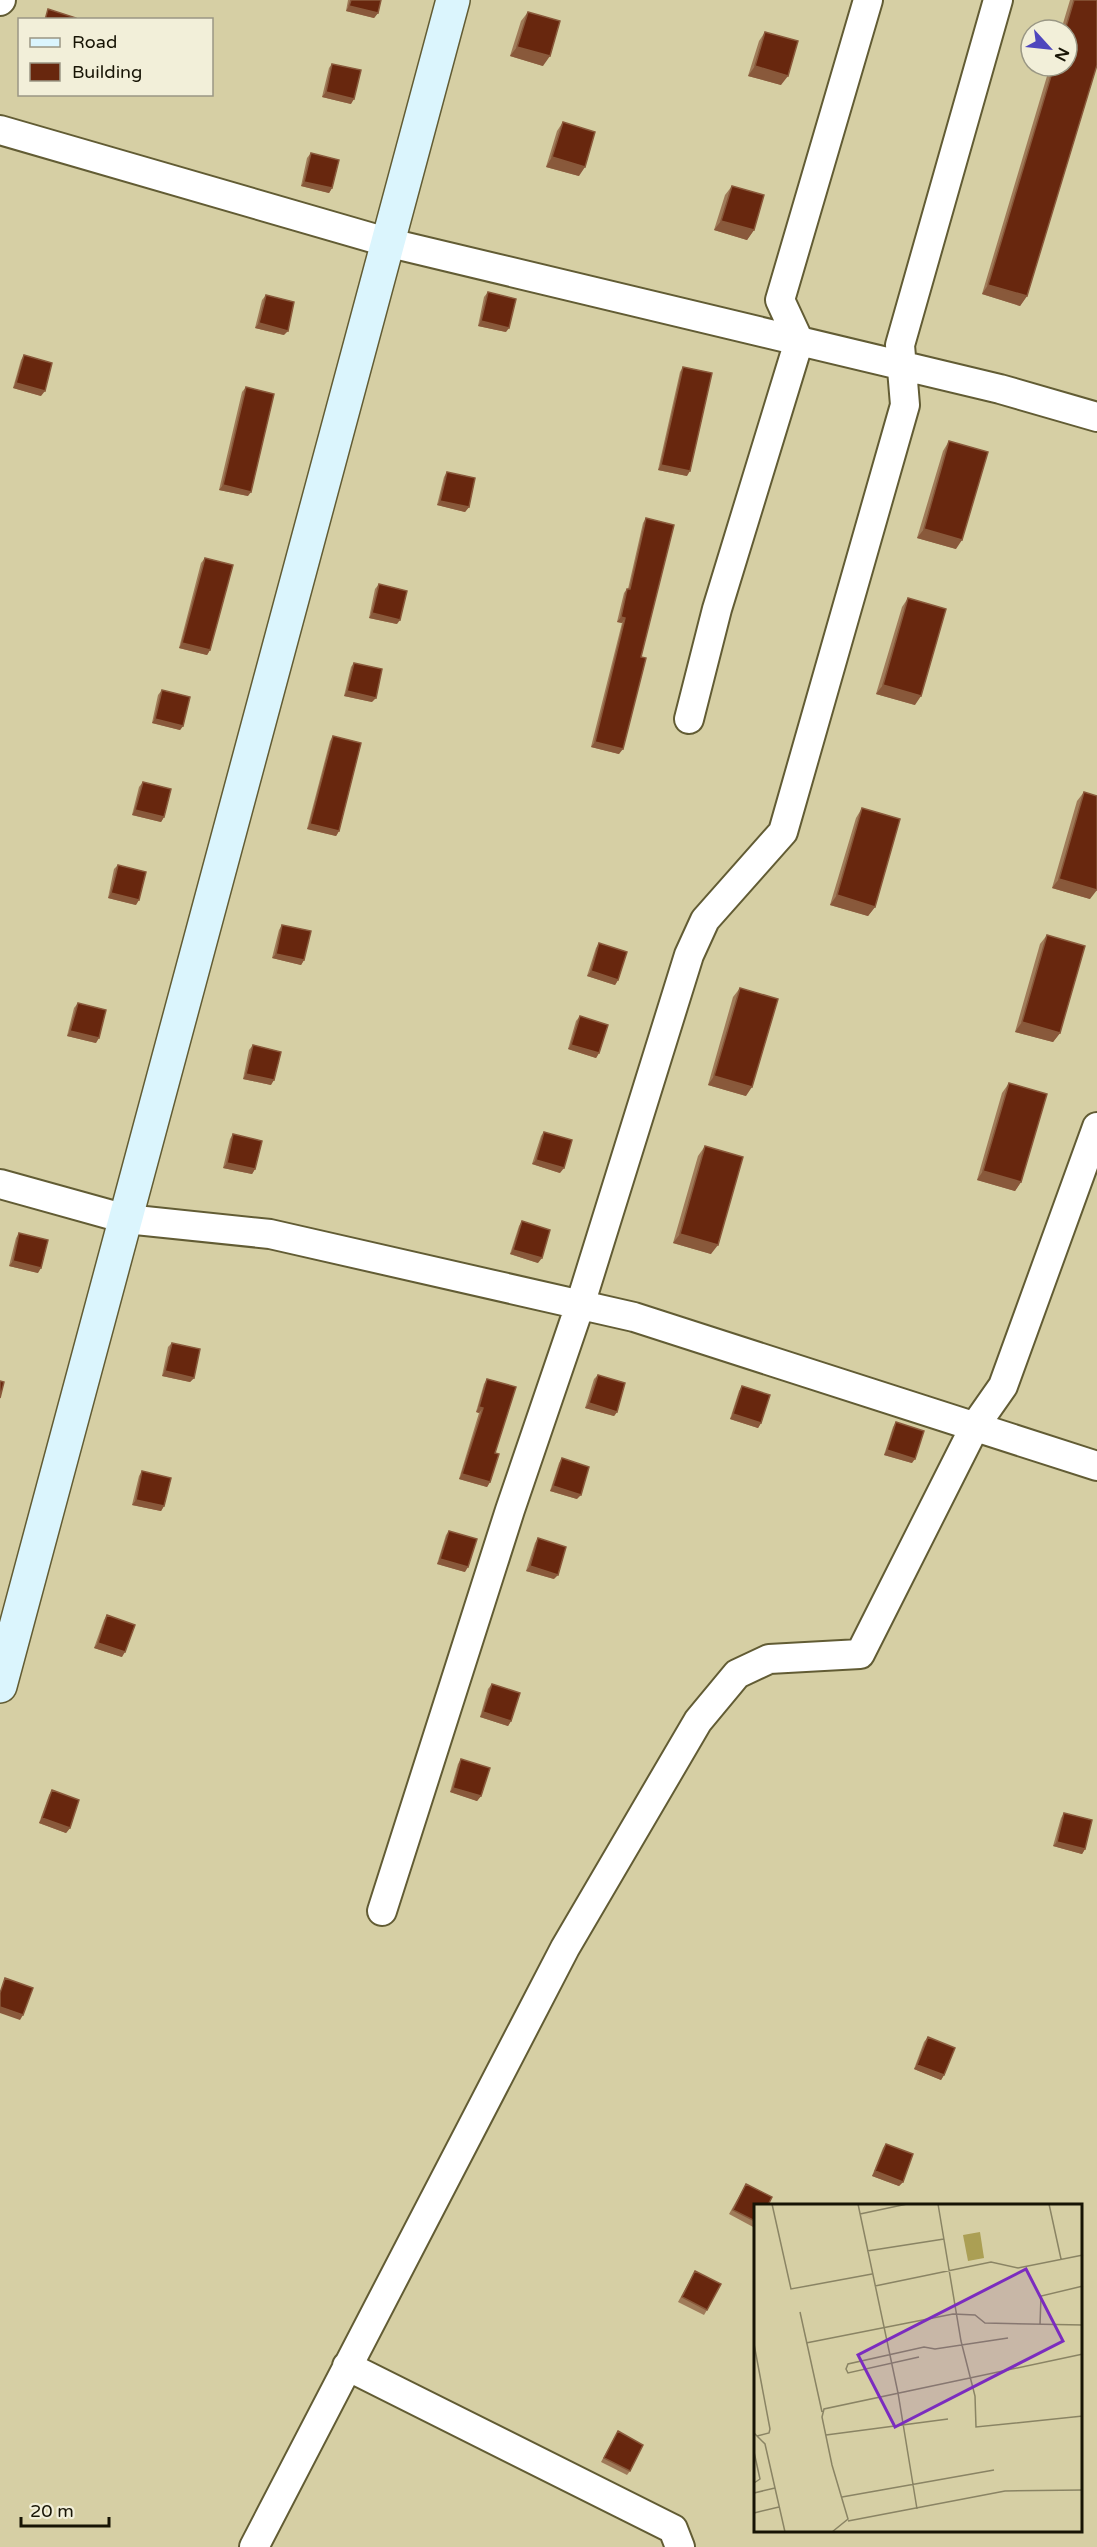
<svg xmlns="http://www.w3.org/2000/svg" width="1097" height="2547" font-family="'Varela Round',sans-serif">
  <rect width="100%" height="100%" fill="#d6cfa4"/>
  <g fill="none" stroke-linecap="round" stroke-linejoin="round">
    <defs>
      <path id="minor" d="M0,1L1,0
        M0,130L390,243L1000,389L1097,417
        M689,719L717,609L799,341L780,300L868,0
        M0,1184L126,1219L270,1234L634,1317L1097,1466
        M382,1911L510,1510L580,1305L689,955L705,920L783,832L905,405L900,345L998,0
        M347,2366L673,2529L680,2547
        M254,2547L565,1948L698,1721L737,1674L769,1659L860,1654L975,1426L1003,1386L1097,1127"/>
      <path id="secondary" d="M0,1686L453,0"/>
    </defs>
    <use href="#minor" stroke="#625c34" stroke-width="32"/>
    <use href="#secondary" stroke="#625c34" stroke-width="36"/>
    <use href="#minor" stroke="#fff" stroke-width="28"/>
    <use href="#secondary" stroke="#dbf5fd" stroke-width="33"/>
  </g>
  <path fill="#9f7b59" d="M348,0H381L378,13L374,18L346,11Z
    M1070,0H1097L1027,296L1020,306L982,294L1050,66H1067V30H1061Z
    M528,12L543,66L510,56L521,21Z
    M765,32L781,85L748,76L759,41Z
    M332,64L351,104L322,97L329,68Z
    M563,122L579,176L546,167L557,131Z
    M311,153L332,188L329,193L301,186L307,158Z
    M732,186L754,230L747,240L714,230L725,195Z
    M488,292L506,332L478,326L484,297Z
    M266,295L284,335L255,328L262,300Z
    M24,355L41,396L13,388L21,360Z
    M683,367L687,476L658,470L680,372Z
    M246,387L248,496L219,490L242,392Z
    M949,441L956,549L917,538L943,451Z
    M447,472L469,507L465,512L437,505L444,477Z
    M646,518L641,657L619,754L591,747L622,623L617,622L624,593L627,589H628L643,523Z
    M205,558L210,650L207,655L179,648L201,563Z
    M379,584L397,624L369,618L375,589Z
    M908,598L915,705L876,694L902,607Z
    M354,663L372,702L344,696L351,667Z
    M162,690L183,726L180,730L152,723L158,695Z
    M333,736L339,831L336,836L307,829L330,741Z
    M143,782L164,817L161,822L132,815L139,787Z
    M1084,792L1090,899L1052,888L1077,801Z
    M862,808L875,907L868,916L830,905L856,818Z
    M118,865L136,905L108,898L114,869Z
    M282,925L304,960L301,965L272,958L279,930Z
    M1047,935L1060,1033L1053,1042L1015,1032L1040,944Z
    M599,943L618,980L615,985L587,976L596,948Z
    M740,988L746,1096L708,1085L733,997Z
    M78,1003L96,1043L67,1036L74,1008Z
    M580,1016L599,1053L596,1058L568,1049L576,1021Z
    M253,1045L271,1085L243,1079L249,1050Z
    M1009,1083L1021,1182L1015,1191L977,1180L1002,1093Z
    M544,1132L560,1173L532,1164L541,1136Z
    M233,1134L255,1169L252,1174L223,1168L230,1139Z
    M705,1146L711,1254L673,1243L698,1156Z
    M522,1221L538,1263L510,1254L519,1226Z
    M19,1233L38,1273L9,1266L16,1238Z
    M172,1343L194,1378L190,1382L162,1376L168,1347Z
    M598,1375L617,1412L614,1416L585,1408L594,1379Z
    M487,1379L495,1453L490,1482L487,1487L459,1479L479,1413L476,1412L484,1384Z
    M742,1386L761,1423L758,1428L730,1419L739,1391Z
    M896,1422L912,1463L884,1455L893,1427Z
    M562,1458L577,1499L550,1491L559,1463Z
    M142,1471L164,1506L161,1511L132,1505L139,1476Z
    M449,1531L465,1572L437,1564L446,1535Z
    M538,1538L554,1579L526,1571L535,1543Z
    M107,1615L122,1657L94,1648L104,1620Z
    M492,1684L511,1721L508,1726L480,1717L488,1689Z
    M461,1759L481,1796L477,1801L450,1792L458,1764Z
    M52,1790L70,1828L66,1833L39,1823L49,1795Z
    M1064,1813L1085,1849L1082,1854L1053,1846L1061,1818Z
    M928,2037L944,2075L941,2080L914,2069L924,2042Z
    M886,2144L903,2182L899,2186L872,2176L883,2148Z
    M746,2184L755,2205V2228L729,2214Z
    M695,2271L707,2310L704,2315L678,2302Z
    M618,2431L630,2471L627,2475L601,2462Z"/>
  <path fill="#89593b" d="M349,6L378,13L374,18L346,11Z
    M517,47L550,56L543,66L510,56Z
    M755,66L788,76L781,85L748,76Z
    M326,92L354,99L351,104L322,97Z
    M552,157L585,167L579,176L546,167Z
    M304,182L332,188L329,193L301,186Z
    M721,221L754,230L747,240L714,230Z
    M988,285L1027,296L1020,306L982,294Z
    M481,321L509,328L506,332L478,326Z
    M259,323L288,331L284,335L255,328Z
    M16,383L45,391L41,396L13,388Z
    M661,465L690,471L687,476L658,470Z
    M223,485L251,492L248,496L219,490Z
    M440,501L469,507L465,512L437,505Z
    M924,529L962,540L956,549L917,538Z
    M372,613L400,620L397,624L369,618Z
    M621,617L625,618L622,623L617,622Z
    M182,643L210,650L207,655L179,648Z
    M883,685L921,696L915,705L876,694Z
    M347,691L376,698L372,702L344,696Z
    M155,719L183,726L180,730L152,723Z
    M595,742L623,749L619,754L591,747Z
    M135,810L164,817L161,822L132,815Z
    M310,824L339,831L336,836L307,829Z
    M1059,879L1097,890L1090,899L1052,888Z
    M111,893L139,900L136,905L108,898Z
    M837,895L875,907L868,916L830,905Z
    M276,954L304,960L301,965L272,958Z
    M591,971L618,980L615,985L587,976Z
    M1022,1022L1060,1033L1053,1042L1015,1032Z
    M70,1031L99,1038L96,1043L67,1036Z
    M571,1045L599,1053L596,1058L568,1049Z
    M246,1074L274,1080L271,1085L243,1079Z
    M714,1076L752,1087L746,1096L708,1085Z
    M536,1160L564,1168L560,1173L532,1164Z
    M227,1163L255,1169L252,1174L223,1168Z
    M983,1171L1021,1182L1015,1191L977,1180Z
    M680,1234L718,1245L711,1254L673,1243Z
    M513,1250L542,1258L538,1263L510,1254Z
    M13,1261L41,1268L38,1273L9,1266Z
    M165,1371L194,1378L190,1382L162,1376Z
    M589,1403L617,1412L614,1416L585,1408Z
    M479,1407L483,1408L479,1413L476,1412Z
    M733,1414L761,1423L758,1428L730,1419Z
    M887,1450L915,1459L912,1463L884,1455Z
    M462,1474L490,1482L487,1487L459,1479Z
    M553,1486L581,1495L577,1499L550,1491Z
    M136,1500L164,1506L161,1511L132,1505Z
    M440,1559L468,1567L465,1572L437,1564Z
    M530,1566L558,1575L554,1579L526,1571Z
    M98,1643L125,1652L122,1657L94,1648Z
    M483,1712L511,1721L508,1726L480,1717Z
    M453,1788L481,1796L477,1801L450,1792Z
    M42,1818L70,1828L66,1833L39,1823Z
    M1057,1842L1085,1849L1082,1854L1053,1846Z
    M0,2007L23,2015L20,2020L0,2013Z
    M917,2065L944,2075L941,2080L914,2069Z
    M875,2171L903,2182L899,2186L872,2176Z"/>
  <path fill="#68270e" stroke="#89593b" stroke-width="1.5" d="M351,0H381L378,13L349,6Z
    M1074,0H1097V65L1027,296L988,285L1054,66H1067V30H1065Z
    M48,9L76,18V20H45Z
    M528,12L560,21L550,56L517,47Z
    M765,32L798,41L788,76L755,66Z
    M332,64L361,70L354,99L326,92Z
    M563,122L595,132L585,167L552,157Z
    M311,153L339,160L332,188L304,182Z
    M732,186L764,195L754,230L721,221Z
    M488,292L516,299L509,328L481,321Z
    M266,295L294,302L288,331L259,323Z
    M24,355L52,363L45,391L16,383Z
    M683,367L712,373L690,471L661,465Z
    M246,387L274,394L251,492L223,485Z
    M949,441L988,452L962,540L924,529Z
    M447,472L475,478L469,507L440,501Z
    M646,518L674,525L641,657L646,658L623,749L595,742L625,618L621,617L627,589H630Z
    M205,558L233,565L210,650L182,643Z
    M379,584L407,591L400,620L372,613Z
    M908,598L946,609L921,696L883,685Z
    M354,663L382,669L376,698L347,691Z
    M162,690L190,697L183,726L155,719Z
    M333,736L361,743L339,831L310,824Z
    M143,782L171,789L164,817L135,810Z
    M1084,792L1097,796V890L1059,879Z
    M862,808L900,819L875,907L837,895Z
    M118,865L146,872L139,900L111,893Z
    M282,925L311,931L304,960L276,954Z
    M1047,935L1085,946L1060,1033L1022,1022Z
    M599,943L627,952L618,980L591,971Z
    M740,988L778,999L752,1087L714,1076Z
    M78,1003L106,1010L99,1038L70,1031Z
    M580,1016L608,1025L599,1053L571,1045Z
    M253,1045L281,1052L274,1080L246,1074Z
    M1009,1083L1047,1094L1021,1182L983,1171Z
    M544,1132L572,1140L564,1168L536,1160Z
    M233,1134L262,1141L255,1169L227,1163Z
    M705,1146L743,1157L718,1245L680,1234Z
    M522,1221L550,1230L542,1258L513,1250Z
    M19,1233L48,1240L41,1268L13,1261Z
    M172,1343L200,1349L194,1378L165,1371Z
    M598,1375L625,1383L617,1412L589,1403Z
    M487,1379L516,1387L495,1453L499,1454L490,1482L462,1474L483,1408L479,1407Z
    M0,1381L4,1382L0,1398Z
    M742,1386L770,1395L761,1423L733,1414Z
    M896,1422L924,1431L915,1459L887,1450Z
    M562,1458L589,1467L581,1495L553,1486Z
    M142,1471L171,1478L164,1506L136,1500Z
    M449,1531L477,1539L468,1567L440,1559Z
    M538,1538L566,1547L558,1575L530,1566Z
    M107,1615L135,1625L125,1652L98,1643Z
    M492,1684L520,1693L511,1721L483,1712Z
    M461,1759L490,1768L481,1796L453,1788Z
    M52,1790L79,1800L70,1828L42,1818Z
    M1064,1813L1092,1820L1085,1849L1057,1842Z
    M5,1978L33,1988L23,2015L0,2007V1993Z
    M928,2037L955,2048L944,2075L917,2065Z
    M886,2144L913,2154L903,2182L875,2171Z
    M746,2184L772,2197L768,2205H755V2221L733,2210Z
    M695,2271L721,2284L707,2310L682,2297Z
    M618,2431L643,2445L630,2471L604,2458Z"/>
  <g transform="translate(754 2204)">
    <rect width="328" height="328" fill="#d6cfa4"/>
    <path d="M226,28L230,54L214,57L209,31Z" fill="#ab9f54"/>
    <path fill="none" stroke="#8a8464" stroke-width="1.5" d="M18,0L37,85L118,70M104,0L144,189L163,305M184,0L207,137L221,192L222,223L329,212M295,0L307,55M106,10L153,0M113,47L190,35M121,82L237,58L264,64L329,51M46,108L68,208M286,121L287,92L329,82M52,139L199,110L221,111L231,119L329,121M0,140L16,225L15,229L3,232M165,153L94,169L92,165L94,160L170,143L181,145L254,134M0,229L11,240L31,328M72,231L194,215M0,248L6,275L0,279M0,289L21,284M88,293L240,266M0,309L25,303M94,317L251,287L329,286M78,328L94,315L78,261L68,213L70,205L329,150"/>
    <path fill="#7b2cbf" fill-opacity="0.15" stroke="#7b2cbf" stroke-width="3" d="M272,65L309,137L141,223L104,151Z"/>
    <rect width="328" height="328" fill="none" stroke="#171405" stroke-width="3"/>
  </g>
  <rect x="18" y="18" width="195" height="78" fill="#f2efd9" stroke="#9a9784" stroke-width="1.5"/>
  <rect x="30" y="38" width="30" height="9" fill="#dbf5fd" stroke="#9a9784" stroke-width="1.5"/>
  <text x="72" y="48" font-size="18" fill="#171405">Road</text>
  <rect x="30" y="63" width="30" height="18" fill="#68270e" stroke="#9a9784" stroke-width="1.5"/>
  <text x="72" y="78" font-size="18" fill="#171405">Building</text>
  <g transform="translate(1049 48) rotate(117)"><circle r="28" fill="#f2efd9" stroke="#9a9784" stroke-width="1.5"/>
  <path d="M0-4.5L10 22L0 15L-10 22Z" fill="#4e46bd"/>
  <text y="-9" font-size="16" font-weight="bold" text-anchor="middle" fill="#171405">N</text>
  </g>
  <path d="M21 2517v9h88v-9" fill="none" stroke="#171405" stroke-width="3"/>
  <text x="30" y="2517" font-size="18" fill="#171405" stroke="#f2efd9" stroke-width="4.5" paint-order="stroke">20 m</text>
</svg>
